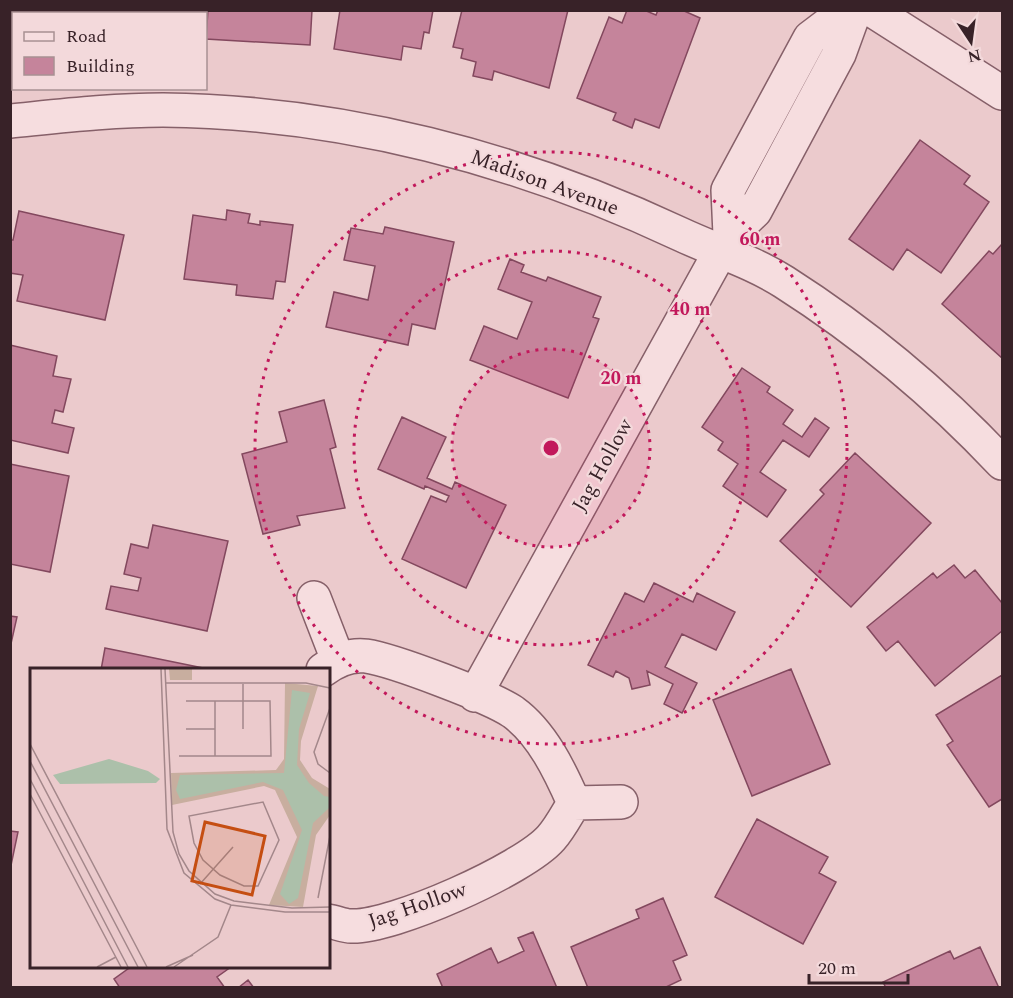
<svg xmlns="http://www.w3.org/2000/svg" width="1013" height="998" font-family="Spectral,serif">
  <rect width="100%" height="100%" fill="#ebcacc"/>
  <path fill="#c5849b" stroke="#83485e" stroke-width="1.5" d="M10,10H65L66,14H14V57H10Z
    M81,10H172V14H81Z
    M208,10H312L310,45L206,39Z
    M340,10H433L429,33L424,32L421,49L403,46L401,60L334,49Z
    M462,10H568L549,88L494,71L492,80L473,76L476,62L461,58L463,49L453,47Z
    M627,10H644L656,15L658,10H682L700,18L659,128L635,119L632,128L613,120L616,113L577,98L609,17L622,23Z
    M920,140L970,176L964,184L989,202L941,273L907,249L893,270L849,239Z
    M227,210L250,214L248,223L260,225V221L293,225L285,282L276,281L273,299L236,295L237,285L184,279L193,215L226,220Z
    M19,211L124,235L105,320L17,301L23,275L10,273V240H13Z
    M385,227L454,242L435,329L412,324L408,345L326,327L334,292L368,300L375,266L344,260L351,228L383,234Z
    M1002,244V358L942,304L989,251L993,254Z
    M510,259L524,265L521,272L546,281L548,277L601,297L593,317L599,319L568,398L470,360L484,326L517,339L532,302L498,289Z
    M10,345L57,356L53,376L71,379L63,412L55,410L52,423L74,428L68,453L10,440Z
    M742,368L770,387L767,392L793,410L783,424L802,437L815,418L829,428L809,457L783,440L760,472L786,490L767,517L723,486L738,464L718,450L723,442L702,427Z
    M324,400L336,447L330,449L345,508L297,516L300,525L263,534L242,454L287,442L279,412Z
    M402,417L446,437L427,478L452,489L455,482L506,505L466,588L402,559L431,496L446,502L449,496L425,486L424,489L378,469Z
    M855,453L931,523L851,607L780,541L824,494L820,490Z
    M10,464L69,476L50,572L10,564Z
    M153,525L228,541L207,631L106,609L111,586L138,591L141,578L124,574L131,544L148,548Z
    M954,565L965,578L975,570L1002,603V631L935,686L898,641L886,651L867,627L933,573L937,578Z
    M654,583L693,602L697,593L735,612L716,650L682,634L665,667L697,683L682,713L664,704L673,684L647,671L650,685L632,689L629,678L616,671L613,677L588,665L625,593L644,602Z
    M10,616L17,617L10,648Z
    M105,648L213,670H101Z
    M791,669L830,764L752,796L713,700Z
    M1002,675V799L989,807L947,745L953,741L936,715Z
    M757,819L828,857L819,873L836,882L803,944L715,897Z
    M10,831L18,832L10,870Z
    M663,898L687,955L673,961L681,980L664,988H588L571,947L639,918L636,910Z
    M533,932L557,988H443L437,974L491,948L498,963L524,951L518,938Z
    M980,947L999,988H886L883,982L950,951L954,959Z
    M132,966H230L231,967L217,977L225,988H120L114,979Z
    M248,980L254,988H238Z"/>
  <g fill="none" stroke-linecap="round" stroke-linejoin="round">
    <defs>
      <path id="minor" d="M872,10L1002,93
        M10,121C61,116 112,110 163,110C342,112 518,158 680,234C714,250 753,262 784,282C864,333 938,395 1002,463
        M730,235L728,190L810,38L847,10
        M314,598L338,660
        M323,670C335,661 350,654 366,656C393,660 491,697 513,712C542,733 560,771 574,803C567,814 560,828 551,838C524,869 392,928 351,926C344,926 335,922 328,921
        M475,695L720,252L730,235L755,211L839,54L855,10
        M574,803L621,802"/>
    </defs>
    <use href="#minor" stroke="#866069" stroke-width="36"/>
    <use href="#minor" stroke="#f6dddf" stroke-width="33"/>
  </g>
  <circle cx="551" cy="448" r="99" fill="#c2185b" fill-opacity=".12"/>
  <g fill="none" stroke="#c2185b" stroke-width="3" stroke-dasharray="3 6">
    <circle cx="551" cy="448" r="99"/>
    <circle cx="551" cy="448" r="197"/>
    <circle cx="551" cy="448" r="296"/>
  </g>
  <g text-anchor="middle" stroke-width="4.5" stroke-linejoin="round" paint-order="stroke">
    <g font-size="21" fill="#382228" stroke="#f3d9db">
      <text transform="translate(545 182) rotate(20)" y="7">Madison Avenue</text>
      <text transform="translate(602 465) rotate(-61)" y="7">Jag Hollow</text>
      <text transform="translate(417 905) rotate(-19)" y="7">Jag Hollow</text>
    </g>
  </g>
  <g transform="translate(30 668)">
    <rect width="300" height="300" fill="#ebcacc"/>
    <path d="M139,1H162V12H140ZM255,15L288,18L271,73L270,92L282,110L300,121V147L286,167L273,239L239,237L267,169L245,122L234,118L142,137L141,105L246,102L254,91Z" fill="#c8ae9f"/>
    <path d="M262,22L280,25L269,61L267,97L279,115L294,128L300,129V139L283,155L268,230L259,236L250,226L272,162L253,122L233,114L150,131L146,122L150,107L254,105ZM79,91L118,103L130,111L126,115L30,116L23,107Z" fill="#acc0aa"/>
    <path fill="none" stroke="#a3878a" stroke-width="1.5" d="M131,1L137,161L154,205L185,231L201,237L255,244H300M135,1L143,164L149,186L159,203L185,226L204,233L262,240L300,239M136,15H276L300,20M213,16V61M185,33V88M300,40L284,84L288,96L300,105M156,61H185M0,76L117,299M149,88H241L240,33H156M0,93L108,299M0,111L98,299M0,126L91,299M233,134L249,172L228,218H214L190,207L173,192L164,175L159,148ZM170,216L203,179M288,230L300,168M67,299L86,289M136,299L163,287M144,299L188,269L201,237"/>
    <path fill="#c54e12" fill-opacity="0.15" stroke="#c54e12" stroke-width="3" d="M175,154L235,168L222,227L162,213Z"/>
    <rect width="300" height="300" fill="none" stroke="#382228" stroke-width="3"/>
  </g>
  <circle cx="551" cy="448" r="9" fill="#c2185b" stroke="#f3d9db" stroke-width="3"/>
  <g font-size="18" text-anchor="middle" font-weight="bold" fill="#c2185b" stroke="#f3d9db" stroke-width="4.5" stroke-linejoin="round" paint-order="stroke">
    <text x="760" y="245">60 m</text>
    <text x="690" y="315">40 m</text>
    <text x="621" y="384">20 m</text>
  </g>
  <rect width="1013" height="998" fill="none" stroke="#382228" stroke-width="24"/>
  <rect x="12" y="12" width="195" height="78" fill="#f3d9db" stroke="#a89093" stroke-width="1.5"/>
  <rect x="24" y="32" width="30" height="9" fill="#f6dddf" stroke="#a89093" stroke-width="1.5"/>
  <text x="66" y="42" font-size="18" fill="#382228">Road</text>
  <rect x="24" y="57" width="30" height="18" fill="#c5849b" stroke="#a89093" stroke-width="1.5"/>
  <text x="66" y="72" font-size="18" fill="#382228">Building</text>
  <g transform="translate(971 42) rotate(167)" stroke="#f3d9db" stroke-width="4.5" paint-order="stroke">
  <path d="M0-4.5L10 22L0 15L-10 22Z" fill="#382228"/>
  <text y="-9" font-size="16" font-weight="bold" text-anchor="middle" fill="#382228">N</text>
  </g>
  <path d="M809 974v9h99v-9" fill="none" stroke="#382228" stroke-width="3"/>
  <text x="818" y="974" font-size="18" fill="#382228" stroke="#f3d9db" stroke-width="4.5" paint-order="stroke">20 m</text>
</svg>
